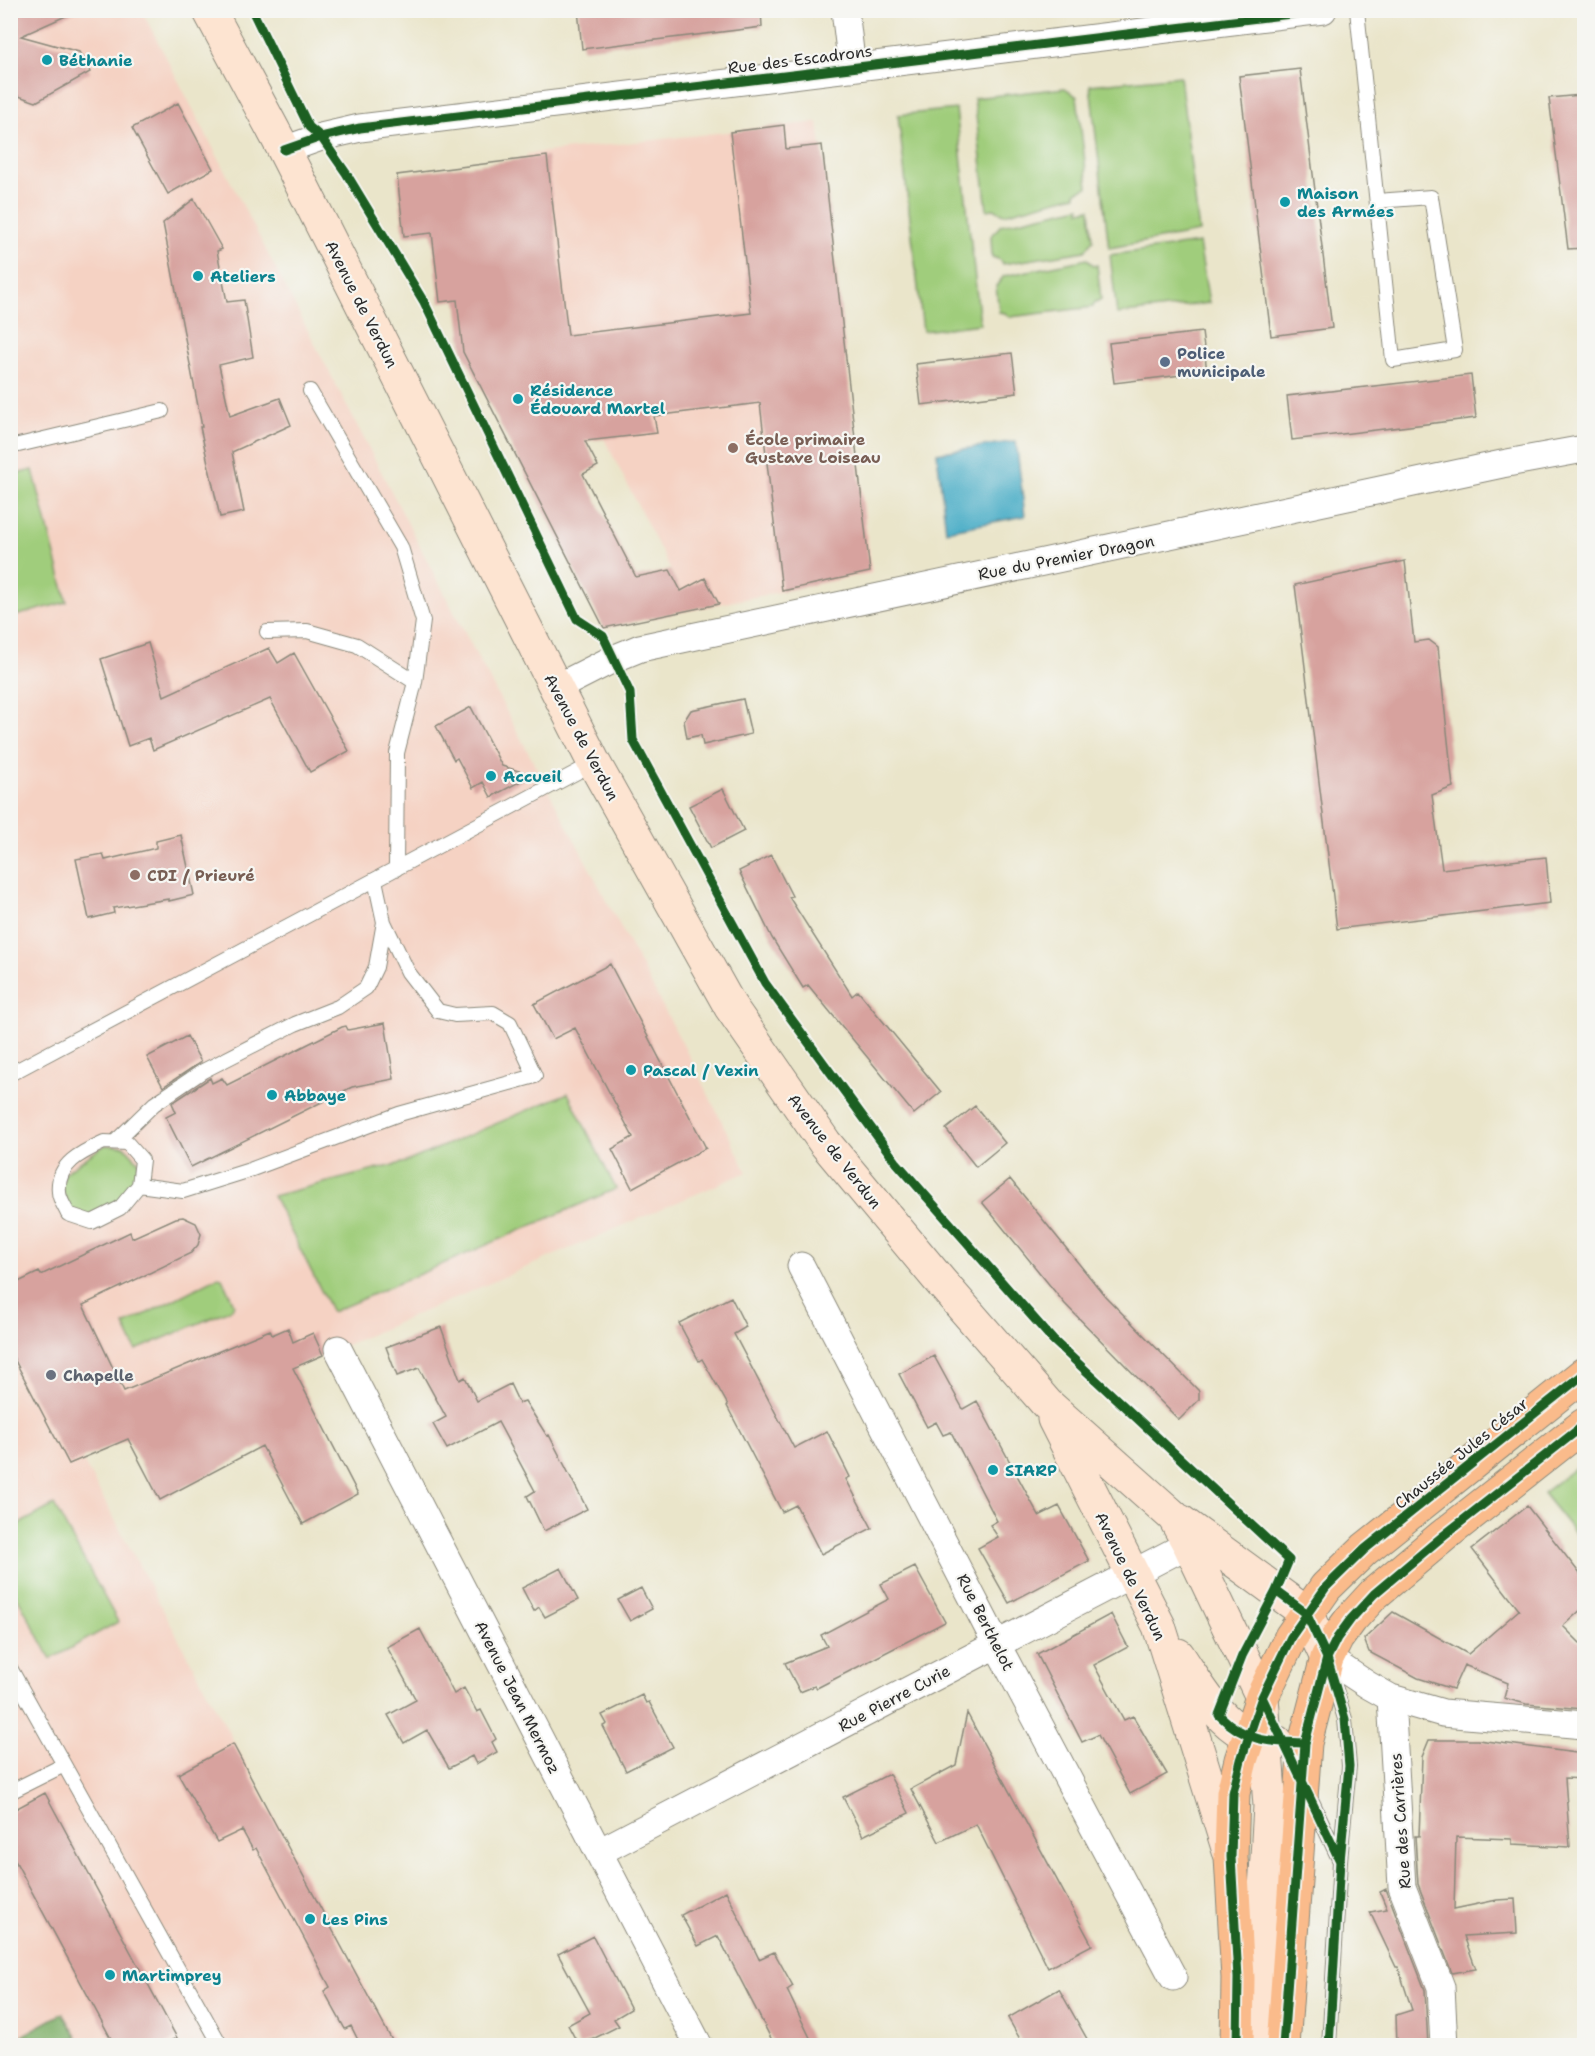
<svg xmlns="http://www.w3.org/2000/svg" width="1595" height="2056" font-family="'Shantell Sans',sans-serif">
  <rect width="100%" height="100%" fill="#f6f6f2"/>
  <filter id="ink" filterUnits="userSpaceOnUse"><feTurbulence type="fractalNoise" baseFrequency=".0167" numOctaves="2"/><feDisplacementMap in="SourceGraphic" scale="12" xChannelSelector="R" yChannelSelector="G"/><feConvolveMatrix kernelMatrix="1 2 1 2 8 2 1 2 1" color-interpolation-filters="sRGB"/></filter>
  <filter id="wash" filterUnits="userSpaceOnUse"><feTurbulence type="fractalNoise" baseFrequency=".008" numOctaves="4" result="noise"/><feDisplacementMap in="SourceGraphic" scale="24" xChannelSelector="R" yChannelSelector="G"/><feGaussianBlur stdDeviation="1.35" result="paint"/><feColorMatrix in="noise" values="0 0 0 0 0 0 0 0 0 0 0 0 0 0 0 0 0 1.4 0 .05"/><feComposite in="paint" operator="in"/></filter>
  <g filter="url(#wash)">
    <rect width="100%" height="100%" fill="#eae5ca"/>
    <path fill="#f5d2c3" d="M11,11H142L457,618L689,1056L747,1172L82,1459L397,2045L11,2046Z
      M818,122L872,573L691,610L546,324L527,154Z"/>
    <path fill="#a0cd7b" stroke="#667c53" stroke-width="1.5" d="M1180,76L1199,232L1109,248L1090,85Z
      M1065,88L1077,97L1088,187L1076,192V195L1004,214L994,209L987,210L974,98Z
      M956,109L980,324L923,331L898,115Z
      M1080,207V211L1090,209L1093,240L1085,251L1003,264L998,259L992,257L991,236L1001,225Z
      M1199,243L1209,303L1117,314L1110,255Z
      M1087,259L1094,266L1097,265L1101,299L1094,303L1093,307L1010,317L1005,313L999,312L996,286L1004,276Z
      M33,470L67,602L11,617V475Z
      M568,1093L616,1189L332,1312L273,1196L406,1162Z
      M105,1145L124,1146L139,1162L136,1183L117,1205L92,1219L71,1211L62,1191L64,1173Z
      M218,1277L222,1278L234,1304L232,1309L136,1350L124,1325Z
      M1584,1461V1544L1543,1493Z
      M54,1505L118,1622L51,1659L11,1585L10,1529Z"/>
    <path fill="#80b06b" stroke="#566e4b" stroke-width="1.5" d="M63,2013L82,2045H11V2042Z"/>
    <path fill="#47acc6" stroke="#396c78" stroke-width="1.5" d="M1016,441L1025,516L946,531L937,453Z"/>
    <g id="blocks">
      <path fill="#d7a29e" d="M10,10H79L21,36L79,52L90,72L36,102L10,93Z
        M578,10H761L762,27L582,49Z
        M1300,69L1332,328L1271,336L1239,76Z
        M1581,95L1584,119V248L1568,249L1549,98Z
        M178,103L213,169L168,194L132,128Z
        M784,125L786,149L822,145L870,572L782,591L760,403L654,416L657,433L585,441L598,466L583,474L636,577L670,570L681,591L705,578L719,604L604,628L463,352L457,300L440,302L432,233L404,236L397,175L547,156L568,335L751,313L730,132Z
        M194,199L222,249L217,251L227,302L244,300L253,357L219,365L230,416L280,398L291,425L232,452L244,512L220,517L200,427H202L163,223Z
        M1202,332L1207,372L1114,383L1109,343Z
        M1012,353L1017,393L921,405L916,364Z
        M1471,375L1476,418L1292,440L1287,396Z
        M1405,561L1414,642L1429,640L1438,647L1453,787L1432,795L1442,869L1546,857L1550,903L1337,929L1295,585Z
        M148,643L164,696L269,648L278,663L294,653L349,751L310,772L270,699L153,750L149,738L128,746L101,659Z
        M743,699L751,734L703,745L701,735L687,738L684,721L691,710Z
        M471,707L502,766L532,775L491,797L483,782L473,788L457,758L454,760L436,726Z
        M723,789L744,831L711,848L689,806Z
        M181,835L194,895L169,901V899L113,908L114,913L89,919L76,859L103,854L105,860L156,848V841Z
        M771,855L792,896L789,897L852,996L858,991L941,1092L914,1114L808,985L803,988L772,938L739,871Z
        M610,964L706,1148L632,1188L612,1149L633,1137L575,1028L553,1039L534,1004Z
        M385,1023L394,1079L352,1087L191,1167L166,1117L176,1112L172,1103L210,1078L212,1083L222,1078L227,1085L342,1027L346,1026L348,1030Z
        M187,1036L201,1062L163,1087L147,1057Z
        M975,1106L1005,1143L976,1167L946,1129Z
        M1010,1179L1105,1296L1199,1391V1400L1179,1420L1065,1304L982,1202Z
        M183,1217L196,1223L201,1234L198,1245L191,1253L83,1305L124,1391L270,1330L272,1335L288,1328L293,1342L313,1333L323,1355L293,1368L358,1494L303,1524L262,1446L160,1500L128,1439L69,1464L10,1351V1286L39,1272L41,1275L130,1232L132,1238L176,1218Z
        M731,1297L746,1327L734,1334L794,1448L827,1431L850,1477L846,1479L872,1528L821,1554L796,1505L782,1512L727,1406L728,1405L702,1359L699,1361L679,1323Z
        M441,1327L460,1380L465,1377L477,1401L510,1384L519,1403L525,1401L547,1436L549,1435L587,1509L544,1531L527,1496L535,1491L498,1422L447,1449L433,1424L446,1417L419,1368L397,1376L386,1347Z
        M934,1356L963,1409L977,1401L1039,1516L1059,1506L1089,1561L1009,1603L978,1548L998,1537L990,1525L997,1521L951,1432L943,1435L936,1422L927,1427L899,1374Z
        M1527,1506L1584,1579V1607L1563,1626L1584,1647V1709L1526,1704L1504,1698L1508,1683L1464,1665L1453,1689L1418,1678L1369,1652L1364,1639L1393,1612L1468,1654L1519,1610L1472,1549Z
        M915,1567L945,1622L817,1688L815,1686L800,1692L785,1663L827,1646L821,1635L889,1599L881,1584Z
        M561,1568L578,1600L545,1617L539,1607L534,1611L522,1588Z
        M641,1588L652,1609L630,1621L618,1600Z
        M1111,1614L1128,1647L1094,1665L1124,1720L1133,1716L1167,1774L1130,1794L1098,1735L1082,1742L1037,1654Z
        M420,1629L454,1694L464,1688L477,1712L481,1710L496,1739L492,1742L497,1752L476,1764L472,1756L449,1768L427,1730L404,1743L388,1715L416,1700L387,1647Z
        M642,1695L646,1703L649,1702L673,1747L626,1771L603,1726L607,1724L602,1715Z
        M967,1713L1092,1945L1048,1968L976,1824L939,1842L911,1789L956,1765Z
        M1429,1740H1478L1584,1754V1779L1565,1778L1570,1847L1512,1844V1839L1456,1837L1454,1909L1497,1900L1515,1899L1517,1933L1464,1936L1476,1969L1452,1973L1418,1884L1415,1836H1419L1422,1757Z
        M233,1744L276,1825L395,2046H361L351,2026L345,2029L324,1991L330,1987L256,1848L253,1850L242,1830L217,1842L178,1774Z
        M889,1774L909,1813L863,1836L843,1797Z
        M45,1793L177,2038L163,2046H115L10,1851V1812Z
        M1386,1889L1425,1990L1428,2046H1397L1396,2015L1412,2010L1398,1967H1396L1370,1912L1387,1909L1380,1892Z
        M726,1891L759,1959L774,1952L793,1986L787,1990L814,2046H775L718,1936L698,1946L681,1915Z
        M593,1936L631,2009L614,2019L619,2026L579,2046L568,2025L590,2013L558,1954Z
        M1059,1989L1091,2046H1024L1008,2018Z"/>
    </g>
  </g>
  <g filter="url(#ink)">
    <use href="#blocks" fill-opacity="0" stroke="#8a887a" stroke-width="1.5"/>
    <g fill="none" stroke-linecap="round" stroke-linejoin="round">
      <defs>
        <path id="lane" d="M1357,10L1393,360L1455,350L1431,197L1377,201
          M310,391L401,547L423,621L415,682L397,753L396,869
          M10,447L162,411
          M267,632L307,631L357,645L415,682
          M375,880L384,922
          M10,1074L594,763
          M104,1142L127,1143L142,1160L139,1185L120,1208L92,1222L68,1214C65,1207 59,1199 59,1192C56,1164 82,1152 104,1142Z
          M115,1142L154,1104L203,1071L295,1024L338,1007L366,988L376,967L384,922L408,972L438,1011L455,1015L493,1013L510,1023L535,1076L399,1114L247,1171L183,1191L139,1185
          M10,1668L221,2046
          M10,1792L64,1765
          M1309,1795L1339,1859
          M1329,2046L1340,1861L1349,1766L1345,1719L1331,1673"/>
        <path id="street" d="M845,10L852,68
          M284,150L321,137L360,128L1323,10
          M556,688L613,659L640,648L1502,464L1584,449
          M801,1266L997,1645L1173,1977
          M338,1349L699,2046
          M1327,1658L1368,1685L1391,1698L1443,1713L1584,1725
          M1391,1698L1402,1887L1441,1987L1444,2046
          M599,1852L1189,1544"/>
        <path id="secondary" d="M209,10L284,150L594,763L730,1006L825,1143L940,1281L1047,1404L1174,1517L1189,1544L1262,1697L1270,1806L1263,1924L1264,2046
          M1054,1419L1159,1626L1229,1851
          M1180,1521L1306,1613L1327,1658
          M1178,1655C1203,1692 1226,1740 1276,1742"/>
        <path id="primary" d="M1237,2046L1238,1978L1231,1857L1233,1793L1241,1760L1262,1697L1291,1637L1326,1587L1365,1549L1584,1374
          M1283,2046L1305,1743L1327,1658L1337,1638L1351,1619L1374,1594L1443,1536L1584,1425"/>
      </defs>
      <use href="#lane" stroke="#8a887a" stroke-width="16"/>
      <use href="#street" stroke="#8a887a" stroke-width="29"/>
      <use href="#secondary" stroke="#8a887a" stroke-width="35"/>
      <use href="#primary" stroke="#8a887a" stroke-width="35"/>
      <use href="#lane" stroke="#fff" stroke-width="14"/>
      <use href="#street" stroke="#fff" stroke-width="27"/>
      <use href="#secondary" stroke="#fde4d1" stroke-width="33"/>
      <use href="#primary" stroke="#fabb8b" stroke-width="33"/>
      <defs>
        <path id="cycleway" d="M252,10L309,127L321,137L346,173L424,302L577,619L603,636L630,693L633,740L765,983L896,1162L1053,1340L1289,1560L1276,1591L1242,1656L1219,1715C1246,1742 1269,1742 1305,1743
          M284,150L321,137L360,128L1323,10
          M1276,1591L1306,1613L1327,1658L1345,1719L1349,1766L1340,1861L1329,2046
          M1262,1697L1340,1861
          M1237,2046L1238,1978L1231,1857L1233,1793L1241,1760L1262,1697L1291,1637L1326,1587L1365,1549L1584,1374
          M1283,2046L1305,1743L1327,1658L1337,1638L1351,1619L1374,1594L1443,1536L1584,1425"/>
      </defs>
      <use href="#cycleway" stroke="#f6f6f2" stroke-width="13"/>
      <use href="#cycleway" stroke="#1b5e20" stroke-width="9"/>
    </g>
  </g>
  <g fill="#0f9aa8" stroke="#f6f6f2" stroke-width="2">
    <circle cx="47" cy="60" r="6"/>
    <circle cx="1285" cy="202" r="6"/>
    <circle cx="198" cy="276" r="6"/>
    <circle cx="518" cy="399" r="6"/>
    <circle cx="491" cy="776" r="6"/>
    <circle cx="631" cy="1070" r="6"/>
    <circle cx="272" cy="1095" r="6"/>
    <circle cx="993" cy="1470" r="6"/>
    <circle cx="310" cy="1919" r="6"/>
    <circle cx="110" cy="1975" r="6"/>
  </g>
  <circle fill="#5c6f8a" stroke="#f6f6f2" stroke-width="2" cx="1165" cy="362" r="6"/>
  <g fill="#8d6e63" stroke="#f6f6f2" stroke-width="2">
    <circle cx="733" cy="448" r="6"/>
    <circle cx="135" cy="875" r="6"/>
  </g>
  <circle fill="#6b7280" stroke="#f6f6f2" stroke-width="2" cx="51" cy="1375" r="6"/>
  <g text-anchor="middle" stroke-width="4.5" stroke-linejoin="round" paint-order="stroke">
    <g font-size="16" fill="#2b2b2b" stroke="#f6f6f2">
      <text transform="translate(800 59) rotate(-7)" y="6">Rue des Escadrons</text>
      <text transform="translate(362 304) rotate(63)" y="6">Avenue de Verdun</text>
      <text transform="translate(1066 557) rotate(-11)" y="6">Rue du Premier Dragon</text>
      <text transform="translate(582 737) rotate(62)" y="6">Avenue de Verdun</text>
      <text transform="translate(835 1151) rotate(52)" y="6">Avenue de Verdun</text>
      <text transform="translate(1461 1453) rotate(-39)" y="6">Chaussée Jules César</text>
      <text transform="translate(1131 1576) rotate(64)" y="6">Avenue de Verdun</text>
      <text transform="translate(986 1622) rotate(63)" y="6">Rue Berthelot</text>
      <text transform="translate(518 1697) rotate(63)" y="6">Avenue Jean Mermoz</text>
      <text transform="translate(894 1698) rotate(-28)" y="6">Rue Pierre Curie</text>
      <text transform="translate(1400 1821) rotate(-94)" y="6">Rue des Carrières</text>
    </g>
    <g font-size="16" font-weight="bold" fill="#0d838f" stroke="#f6f6f2" text-anchor="start">
      <text x="59" y="66">Béthanie</text>
      <text x="1297" y="199">Maison<tspan x="1297" dy="18">des Armées</tspan></text>
      <text x="210" y="282">Ateliers</text>
      <text x="530" y="396">Résidence<tspan x="530" dy="18">Édouard Martel</tspan></text>
      <text x="503" y="782">Accueil</text>
      <text x="643" y="1076">Pascal / Vexin</text>
      <text x="284" y="1101">Abbaye</text>
      <text x="1005" y="1476">SIARP</text>
      <text x="322" y="1925">Les Pins</text>
      <text x="122" y="1981">Martimprey</text>
    </g>
    <g font-size="16" font-weight="bold" fill="#4e5e75" stroke="#f6f6f2" text-anchor="start">
      <text x="1177" y="359">Police<tspan x="1177" dy="18">municipale</tspan></text>
    </g>
    <g font-size="16" font-weight="bold" fill="#785e54" stroke="#f6f6f2" text-anchor="start">
      <text x="745" y="445">École primaire<tspan x="745" dy="18">Gustave Loiseau</tspan></text>
      <text x="147" y="881">CDI / Prieuré</text>
    </g>
    <g font-size="16" font-weight="bold" fill="#5b616d" stroke="#f6f6f2" text-anchor="start">
      <text x="63" y="1381">Chapelle</text>
    </g>
  </g>
  <rect width="1595" height="2056" fill="none" stroke="#f6f6f2" stroke-width="36"/>
</svg>
